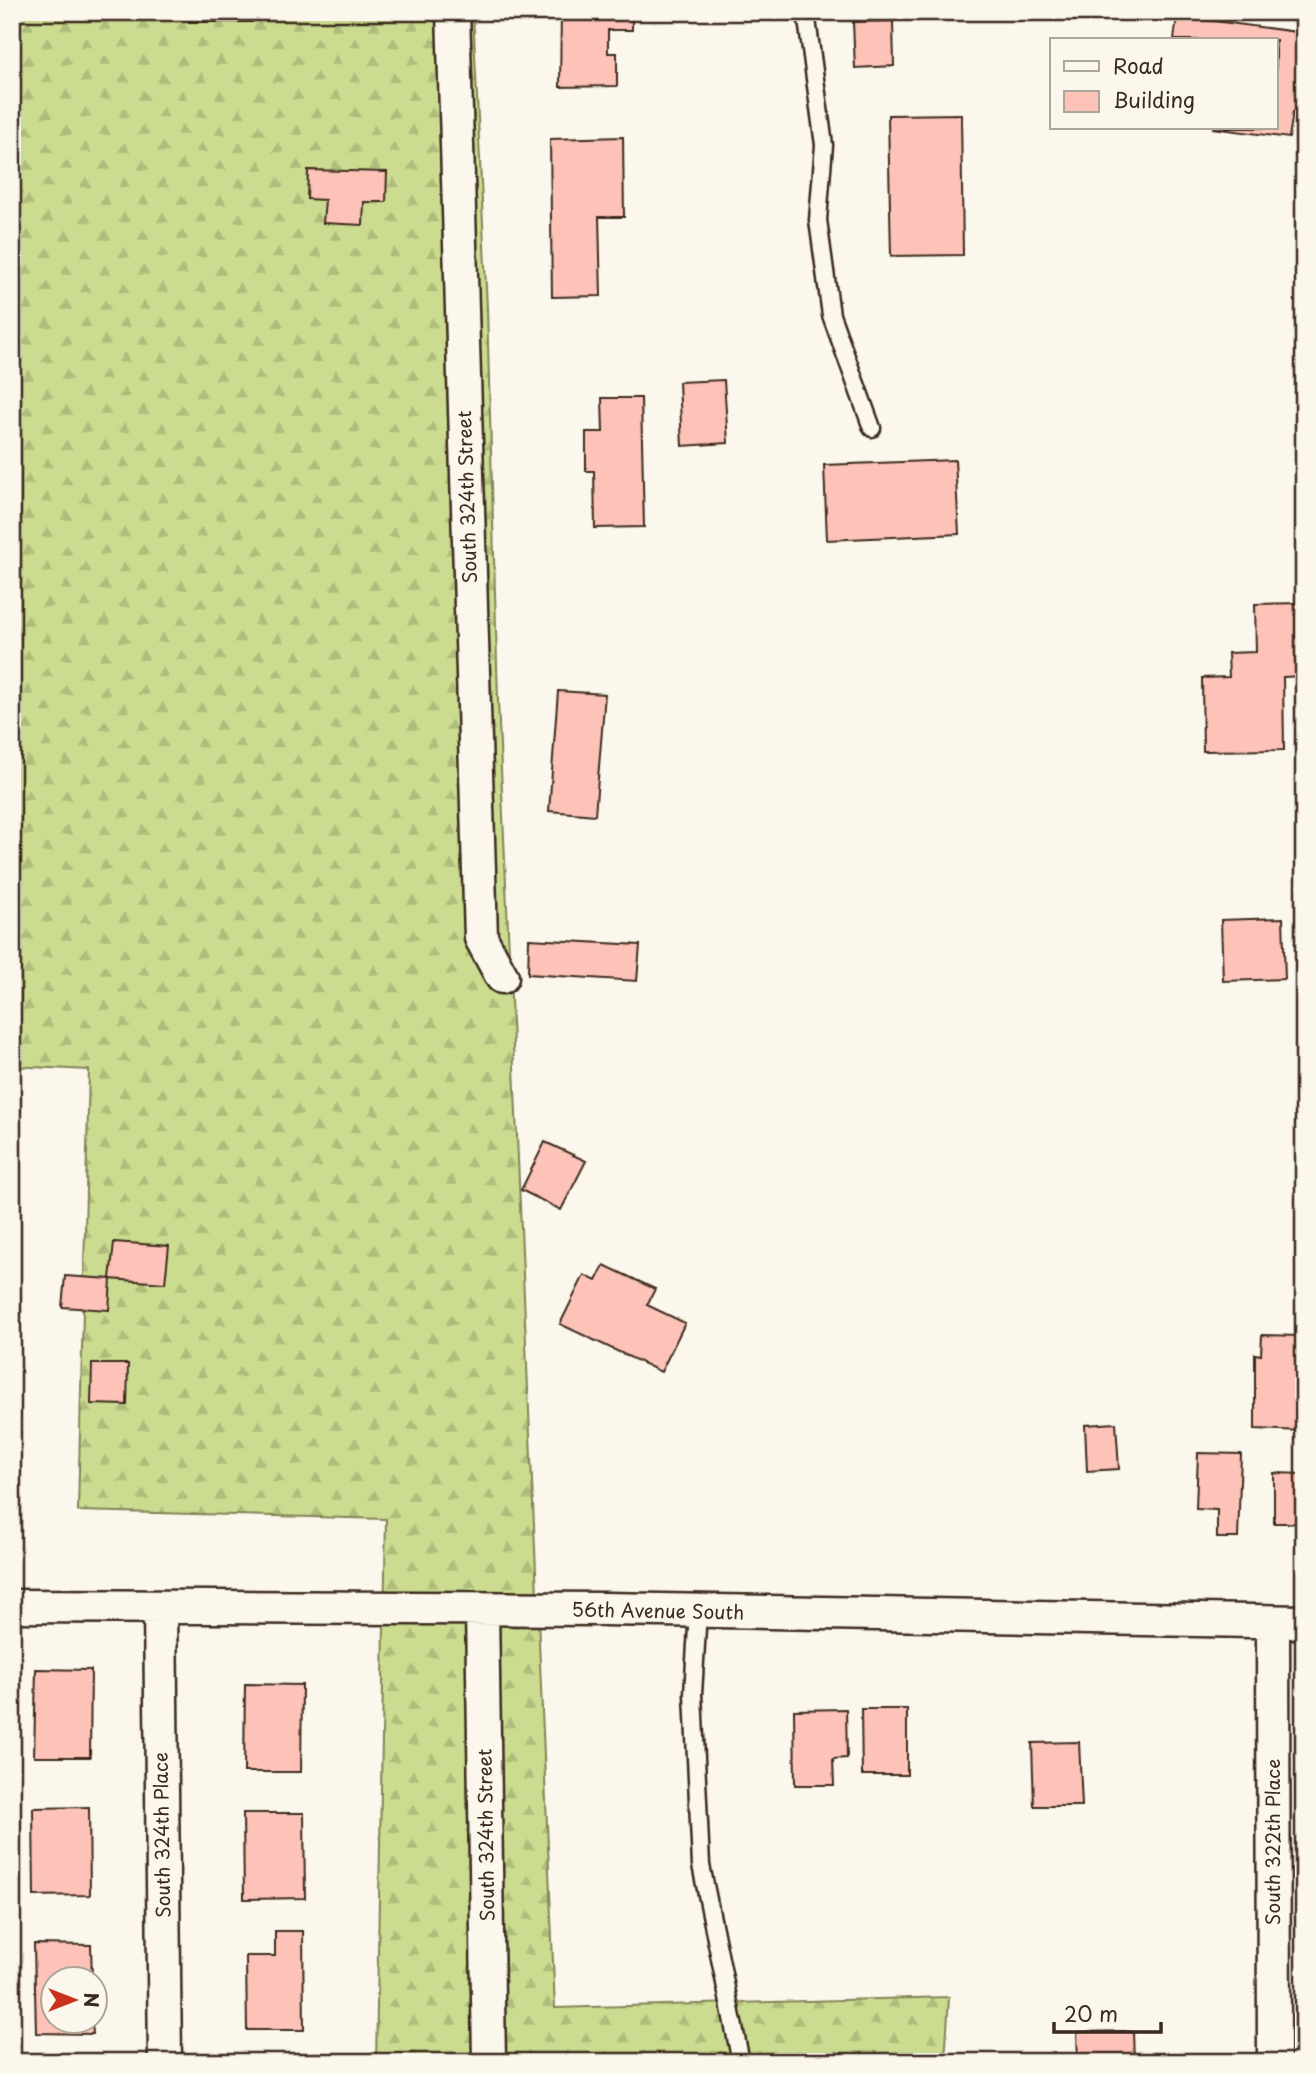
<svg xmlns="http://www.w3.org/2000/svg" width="1316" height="2074" font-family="'Playpen Sans',sans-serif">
  <defs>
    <pattern id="forest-firs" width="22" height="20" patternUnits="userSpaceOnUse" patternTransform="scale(1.75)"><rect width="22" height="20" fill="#cbdc90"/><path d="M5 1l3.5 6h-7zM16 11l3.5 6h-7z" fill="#afbd7c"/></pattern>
  </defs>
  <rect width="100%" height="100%" fill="#fbf7ec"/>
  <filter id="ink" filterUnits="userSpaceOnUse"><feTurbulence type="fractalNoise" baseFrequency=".0143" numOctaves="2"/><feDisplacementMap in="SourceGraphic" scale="14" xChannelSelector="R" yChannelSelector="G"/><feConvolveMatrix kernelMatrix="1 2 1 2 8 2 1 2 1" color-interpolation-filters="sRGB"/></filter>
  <g filter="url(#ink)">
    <path fill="url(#forest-firs)" stroke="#838357" stroke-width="2" d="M12,12H473L487,308L498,700L555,2008L949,1997L945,2062H376L386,1519L78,1511L89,1070L12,1066Z"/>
    <path fill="#fec3b8" stroke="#3b2a1e" stroke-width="2" d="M189,12H252V22H189Z
      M561,12H632V30H608V53H617V86L560,87Z
      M1177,16L1304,33V113L1293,112L1289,138L1212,128H1276V40H1174Z
      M893,21L894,66L855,68L853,22Z
      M961,114L963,255L891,256L888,115Z
      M623,137L624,217H599L601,296L552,297L550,139Z
      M308,170L387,172L386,202H364L363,225L323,223L325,200L307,199Z
      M724,380L728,443L682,446L679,382Z
      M602,398H641L644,527L595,528L594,471H586V432H603Z
      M955,460L959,534L827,540L824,465Z
      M1304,603V676L1283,677L1284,750L1203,751L1202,678L1229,677L1228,653L1256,652L1255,604Z
      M558,691L605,694L595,815L549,811Z
      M1283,918L1285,979L1223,981L1221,920Z
      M529,939L640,945L637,981L528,974Z
      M545,1142L586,1161L561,1210L521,1190Z
      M114,1242L169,1246L165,1283L110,1279Z
      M604,1265L655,1289L647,1305L685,1323L661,1372L560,1324L584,1275L596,1281Z
      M65,1276L111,1279L109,1310L62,1307Z
      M1262,1335L1301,1336V1355H1304V1431L1255,1429V1354L1261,1355Z
      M92,1364H128L127,1405L91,1404Z
      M1116,1423L1119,1469L1087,1471L1085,1425Z
      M1198,1453L1241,1454L1238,1538H1217V1510L1196,1509Z
      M1274,1473L1304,1474V1523H1274Z
      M36,1669L91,1670L90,1757H34Z
      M245,1684L302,1685L301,1772H244Z
      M846,1709L847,1758L833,1759L834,1785H795L794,1710Z
      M861,1709H907V1775H862Z
      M1079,1742L1082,1806H1034L1032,1743Z
      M89,1807L90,1895L34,1896L33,1808Z
      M243,1813H304L305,1898L244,1899Z
      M275,1931H303L304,2030H247L246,1956H275Z
      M34,1944L91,1945L92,1980H52V2022H92L93,2034L36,2033Z
      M1133,2031L1134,2062H1078L1077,2032Z"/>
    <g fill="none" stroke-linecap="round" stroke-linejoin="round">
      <defs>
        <path id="service" d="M806,12L824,145L818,220L831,315L872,428
          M698,1611L693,1694L701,1865L741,2062"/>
        <path id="minor" d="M453,12L481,938L502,977
          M12,1606L605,1609L1304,1622
          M160,1607L165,2062
          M482,1609L489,2062
          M1273,1622L1274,2062"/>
      </defs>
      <use href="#service" stroke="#3b2a1e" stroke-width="21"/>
      <use href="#minor" stroke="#3b2a1e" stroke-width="37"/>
      <use href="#service" stroke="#fbf7ec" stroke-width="16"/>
      <use href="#minor" stroke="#fbf7ec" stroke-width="32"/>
    </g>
  </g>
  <g text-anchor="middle" stroke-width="5" stroke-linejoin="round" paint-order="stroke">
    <g font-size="19" fill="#3b2a1e" stroke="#fbf7ec">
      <text transform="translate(467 497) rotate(-92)" y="7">South 324th Street</text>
      <text transform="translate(658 1611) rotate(1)" y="7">56th Avenue South</text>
      <text transform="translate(162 1835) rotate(-91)" y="7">South 324th Place</text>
      <text transform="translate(486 1835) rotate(-91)" y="7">South 324th Street</text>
      <text transform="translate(1273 1842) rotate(-90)" y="7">South 322th Place</text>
    </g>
  </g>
  <rect width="1316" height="2074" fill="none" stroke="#fbf7ec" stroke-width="42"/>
  <rect x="21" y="21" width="1274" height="2032" fill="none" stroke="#3b2a1e" stroke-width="2.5" filter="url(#ink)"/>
  <rect x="1050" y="38" width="228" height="91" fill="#fbf7ec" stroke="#aea59a" stroke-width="2"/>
  <rect x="1064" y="61" width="35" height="10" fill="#fbf7ec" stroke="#aea59a" stroke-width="2"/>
  <text x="1113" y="74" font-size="21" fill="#3b2a1e">Road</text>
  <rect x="1064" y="91" width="35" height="21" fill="#fec3b8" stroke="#aea59a" stroke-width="2"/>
  <text x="1113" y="108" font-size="21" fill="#3b2a1e">Building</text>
  <g transform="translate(74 2000) rotate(90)"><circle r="33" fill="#fbf7ec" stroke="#aea59a" stroke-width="2"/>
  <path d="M0-5L12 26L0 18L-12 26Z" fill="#c8321e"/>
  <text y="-10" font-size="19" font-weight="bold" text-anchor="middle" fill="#3b2a1e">N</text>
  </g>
  <path d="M1054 2022v10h107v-10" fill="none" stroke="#3b2a1e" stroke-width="3.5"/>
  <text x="1064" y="2022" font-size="21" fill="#3b2a1e" stroke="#fbf7ec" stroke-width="5" paint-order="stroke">20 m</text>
</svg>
